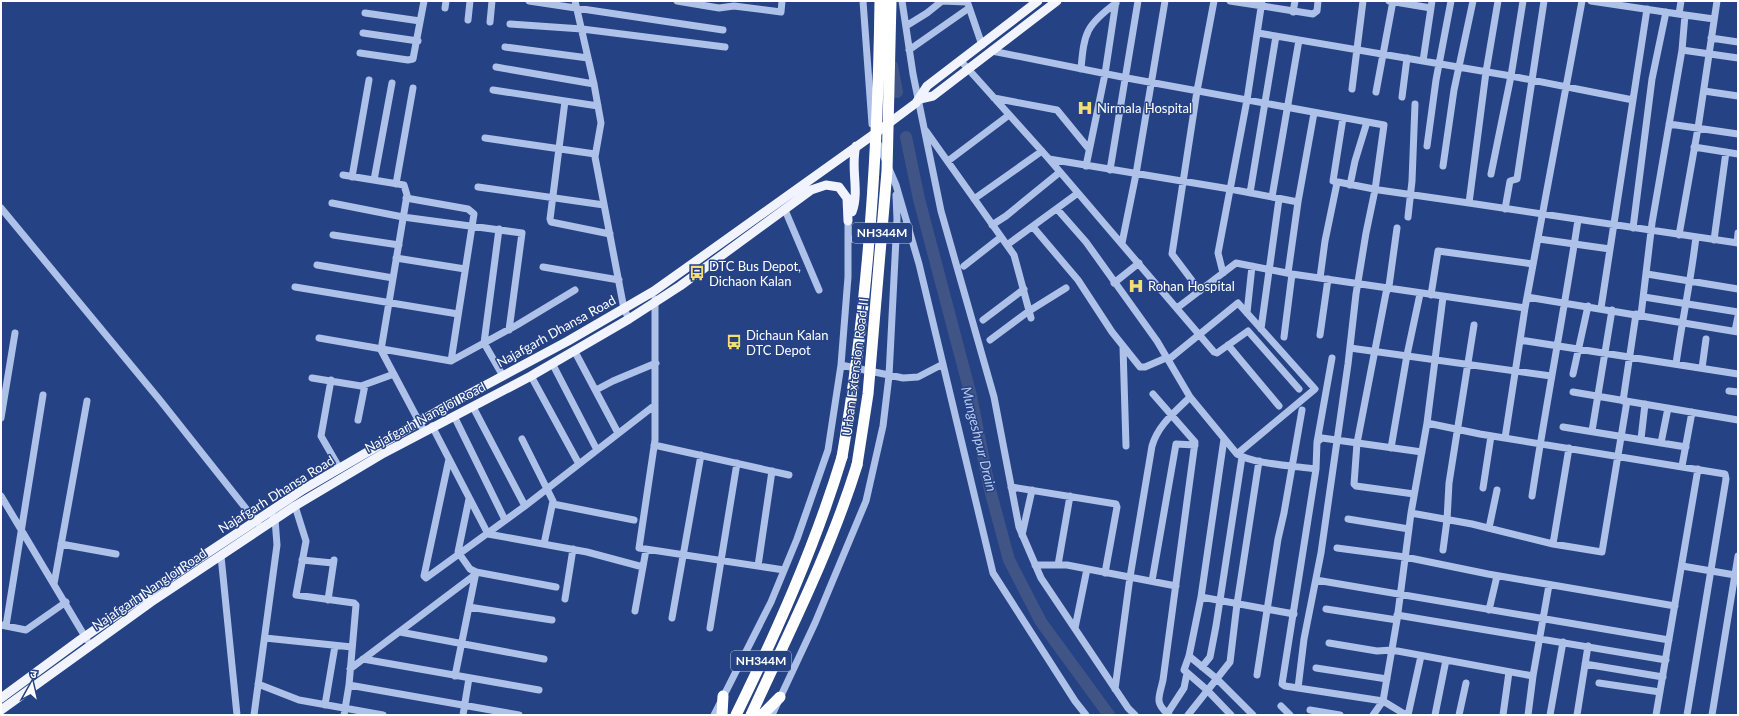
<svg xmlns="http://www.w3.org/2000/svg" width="1739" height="716" font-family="Lato,'Noto Sans Devanagari',sans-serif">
  <rect width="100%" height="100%" fill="#254285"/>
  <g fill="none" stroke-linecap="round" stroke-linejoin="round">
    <path stroke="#405586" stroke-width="12" d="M892,66L897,92
      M906,137L919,199L971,396L989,486L1009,560L1041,622L1109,715"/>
    <path stroke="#aec1e8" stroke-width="7" d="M529,1L723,30
      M575,1L594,84L601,123L595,157L624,309L629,319
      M677,1L719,8L734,6L781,12L782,1
      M863,1L872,124
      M902,1L913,74L941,211L994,397L1019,527L1041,578L1128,708L1135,715
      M941,1L967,2
      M967,1L982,45
      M1230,1L1313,14L1317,11L1318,1
      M1389,1L1431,8
      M1498,1L1486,72L1469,203L1738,243
      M1591,1L1685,15L1682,50L1738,58
      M445,8L446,1
      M1293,12L1295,1
      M365,13L420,21
      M1679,14L1681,1
      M1685,15L1714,19
      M468,20L470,1
      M490,22L492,1
      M510,24L582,29L725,47
      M906,26L927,13L942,1
      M363,33L418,41
      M1258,33L1511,76L1633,100
      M1711,38L1738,42
      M505,47L588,58
      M909,50L969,8
      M992,51L1127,78L1384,125L1375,190L1366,233L1356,294L1348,364L1321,553L1304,639L1298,688
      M360,53L408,60L413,59L424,1
      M961,61L1049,159L1214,352L1217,353L1248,331L1299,389
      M1423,61L1432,1
      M496,67L594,84
      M1081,69C1084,33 1086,25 1116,3
      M1352,89L1363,1
      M493,90L598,106
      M1704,91L1738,96
      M1376,92L1393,1
      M1402,97L1407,58
      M994,98L1057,110L1089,149
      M565,101L550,219L551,222L610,234
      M1343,118L1333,181L1379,190L1469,203
      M1669,124L1738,134
      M926,131L1014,255L1031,318
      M485,138L595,154
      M877,141L896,185L919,264L993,573L1075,701L1086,715
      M1427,146L1436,80L1451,1
      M1694,147L1738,154
      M1049,159L1230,189L1298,202L1288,273
      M948,161L1009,115
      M1086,166L1105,74L1116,1
      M1443,166L1454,90L1473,1
      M1110,170L1138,1
      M1491,174L1511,76L1523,1
      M343,175L404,185L407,195L381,350L424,431
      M352,177L369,80
      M374,180L392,83
      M396,184L413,88
      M1350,185L1355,161L1367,122
      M478,187L604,205
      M1250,193L1276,36
      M1272,197L1299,40
      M406,198L468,209L474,214L451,361
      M974,199L1042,151
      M1298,202L1314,113
      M332,203L403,217L522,233L509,330
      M1,208L159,399L259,525
      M1057,209L1086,242L1157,341L1190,397L1237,454C1253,464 1296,466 1316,469
      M1505,209L1510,181L1517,179L1544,1
      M785,210L819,290
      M1408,217L1412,181L1415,104
      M992,225L1006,216L1060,172
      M1033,227L1078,280L1112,332L1140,367H1145L1166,358
      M1397,228L1389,286L1386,293L1357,443L1354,484L1356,486L1414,494
      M1633,228L1652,79L1666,12
      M499,229L484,343L503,376
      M333,235L399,245
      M1679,235L1698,128L1717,1
      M848,239H896
      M1539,239L1610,249
      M1714,240L1726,152
      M1122,243L1136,174L1165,1
      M1737,243L1738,233
      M1007,245L1078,193
      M396,258L465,269
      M317,265L393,278
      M964,266L1001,237
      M543,267L619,280
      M1223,273L1218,253L1247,100L1262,1
      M1647,274L1738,289
      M1320,278L1325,241L1337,183
      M1114,283L1139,263
      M295,287L458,314
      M1200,291L1172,254L1197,91L1214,1
      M1431,295L1438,251L1533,264
      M1527,297L1738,332
      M1644,297L1738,312
      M655,299V440L639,548L784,570
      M1177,308L1236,263L1292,274L1525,308
      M1601,308L1647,9
      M1247,313L1252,266
      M1641,315L1652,223L1682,50
      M983,320L1024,289
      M1261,329L1279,199
      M1735,331L1738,316
      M1320,335L1328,279
      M1284,337L1292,274
      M319,338L451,361L517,325L575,290
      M990,340L1029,311L1066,288
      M1520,340L1738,374
      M1228,345L1279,406
      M1123,347L1126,446
      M1350,348L1551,376
      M574,350L618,433
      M1168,360L1238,303L1315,389L1237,454
      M552,363L597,450
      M1676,364C1682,321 1691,280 1696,237
      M841,365L903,378L918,377L943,364
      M1702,368L1706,339
      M1573,374L1588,306
      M531,376L579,464
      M312,378L361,386L394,374
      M331,380L321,436L340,469
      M596,390L613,381L656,363
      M1729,391L1738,392
      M1573,392L1738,420
      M1153,394L1195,442L1163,680C1159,698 1154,702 1169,715
      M1623,401L1636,314
      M473,407L525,506
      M454,416L505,520
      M1,418L15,333
      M358,420L365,385
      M1427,423L1480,434L1725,474L1726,479L1687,715
      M432,426L488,534L587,552L643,567
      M1563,427L1686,447
      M1592,431L1612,310
      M1505,438L1525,308L1582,1
      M522,439L553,501L544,544
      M1224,439L1201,597L1189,656L1184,670L1207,690L1231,715
      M1641,439L1645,404
      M1317,442L1332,358
      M1661,443L1668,408
      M654,445L789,475
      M1391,448L1407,355L1420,294
      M449,459L424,576L426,578L525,506L655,405
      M1682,466L1692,412
      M1011,487L1116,504L1117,507L1105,573
      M1483,488L1491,436
      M1,496L87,640
      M1532,496C1546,404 1564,312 1578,220
      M469,499L458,552L470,569L476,572L556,587
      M553,504L634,520
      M295,506L306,541L296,595L354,603L356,605L349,685L344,715
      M1411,513L1472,524L1553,544L1602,552L1627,401
      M1348,519L1409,529
      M1489,528L1497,490
      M1022,535L1032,490
      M61,544L116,554
      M1553,544L1569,448
      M1337,548L1405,557L1488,574L1675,606
      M1443,550L1447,520L1449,483L1474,325
      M221,556L237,715
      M302,560L333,563
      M1035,565H1067L1176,586
      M1058,565L1070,496
      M758,566L772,471
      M1682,566L1735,575
      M1316,580L1669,640
      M1152,581L1176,444L1195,445
      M54,584L87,401
      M1201,597L1294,614
      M565,599L573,549
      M328,600L334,560
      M469,607L552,620
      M1326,609L1397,620
      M1489,610L1497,576
      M635,611L646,550
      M1397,615L1666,660
      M672,618L701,455
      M1,625L26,630L66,602
      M6,626L43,395
      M710,628L737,463
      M1075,628L1087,569
      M400,632L544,659
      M265,638L352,647
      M1329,643L1377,651L1392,650L1533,676
      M1189,656L1217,679L1253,715
      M363,659L539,690
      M1585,664L1663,677
      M1202,667L1210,657L1216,626L1242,457
      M1316,668L1387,679
      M350,669L476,574
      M1257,675L1278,539L1284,513L1302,410
      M455,676L476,572
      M1599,683L1660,692
      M258,684L299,700L383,715
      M349,685L519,715
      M1115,689L1130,577L1152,446C1158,425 1175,412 1190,397
      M325,705L335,646
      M1281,706L1290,715
      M1310,710L1340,715
      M1167,714L1184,688L1187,673
      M254,715L277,545L275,519L270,512
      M463,715L469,678
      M714,715L771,602L797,539L828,450L841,365L848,277V221
      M772,715L815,623L866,501L883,426L889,376L897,219L896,195
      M1188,715L1230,662L1237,604L1259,461
      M1373,715L1383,701L1397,620L1411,513L1427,423L1443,297
      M1406,715L1383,701L1285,686L1282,684L1316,469L1317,442L1322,438L1422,452
      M1408,715L1421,656
      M1435,715L1446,660
      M1459,715L1466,683
      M1503,715L1509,672
      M1528,715L1533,676L1549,585
      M1550,715L1563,642
      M1577,715L1588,646
      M1656,715L1698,469
      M1712,715L1738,556"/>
    <path stroke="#f1f4fe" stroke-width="9" d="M920,99L933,96L1057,1
      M852,212C860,191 850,167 856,146
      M1,698L80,640L177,573L304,489L443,408L568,341L654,291L877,132L916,103L927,86L1038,1
      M1,710L151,602L295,506L384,453L531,376L629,319L680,286L811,190L826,185L839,187L847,198L848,221"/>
    <path stroke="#fff" stroke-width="11" d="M722,715L723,696
      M736,715C777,631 815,546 842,457
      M751,715C789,632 830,552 857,465
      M762,715L780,697"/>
    <path stroke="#fff" stroke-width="11" d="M842,457C868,307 878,153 880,1
      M857,465L868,394L887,171L891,1"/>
  </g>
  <defs>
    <symbol id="hospital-bare" viewBox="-9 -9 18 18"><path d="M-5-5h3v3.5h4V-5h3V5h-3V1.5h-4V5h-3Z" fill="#f2de72" stroke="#254285" stroke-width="2.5" paint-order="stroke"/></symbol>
    <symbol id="bus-bare" viewBox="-9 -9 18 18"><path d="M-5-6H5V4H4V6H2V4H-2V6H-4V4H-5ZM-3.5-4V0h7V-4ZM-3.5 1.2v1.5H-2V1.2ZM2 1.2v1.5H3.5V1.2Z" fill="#f2de72" stroke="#254285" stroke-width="2.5" paint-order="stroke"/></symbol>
  </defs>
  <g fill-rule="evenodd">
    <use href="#hospital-bare" x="1074" y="97" width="22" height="22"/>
    <use href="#bus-bare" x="686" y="262" width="22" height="22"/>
    <use href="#hospital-bare" x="1125" y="275" width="22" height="22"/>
    <use href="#bus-bare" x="723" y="331" width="22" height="22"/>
  </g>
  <g text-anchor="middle" stroke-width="3" stroke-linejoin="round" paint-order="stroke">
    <g fill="#254285" stroke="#bec6da" stroke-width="1">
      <rect x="852" y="223" width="60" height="20" rx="3"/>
      <rect x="731" y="651" width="60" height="20" rx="3"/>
    </g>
    <g font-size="12" font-weight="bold" fill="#fff">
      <text x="882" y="237">NH344M</text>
      <text x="761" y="665">NH344M</text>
    </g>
    <g font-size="13" fill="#fff" stroke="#254285" text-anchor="start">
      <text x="1097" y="113">Nirmala Hospital</text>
      <text x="709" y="271">DTC Bus Depot,<tspan x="709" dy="15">Dichaon Kalan</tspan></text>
      <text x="1148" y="291">Rohan Hospital</text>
      <text x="746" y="340">Dichaun Kalan<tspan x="746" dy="15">DTC Depot</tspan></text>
    </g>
    <g font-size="13" fill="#fff" stroke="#254285">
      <text transform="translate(556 331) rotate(-29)" y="5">Najafgarh Dhansa Road</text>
      <text transform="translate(855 367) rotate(-83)" y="5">Urban Extension Road-II</text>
      <text transform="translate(425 417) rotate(-28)" y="5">Najafgarh Nangloi Road</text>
      <text transform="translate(276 494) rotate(-32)" y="5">Najafgarh Dhansa Road</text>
      <text transform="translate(149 589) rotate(-34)" y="5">Najafgarh Nangloi Road</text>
    </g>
    <g font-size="14" font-style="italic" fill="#bacbf0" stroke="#254285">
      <text transform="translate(979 439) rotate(76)" y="5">Mungeshpur Drain</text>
    </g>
  </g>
  <rect width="1739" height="716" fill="none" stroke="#ffffff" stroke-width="4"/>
  <g transform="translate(32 684) rotate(8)" stroke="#254285" stroke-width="3" paint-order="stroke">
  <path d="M0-3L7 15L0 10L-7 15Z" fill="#ffffff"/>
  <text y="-6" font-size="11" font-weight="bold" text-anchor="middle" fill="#ffffff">उ</text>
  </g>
</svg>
